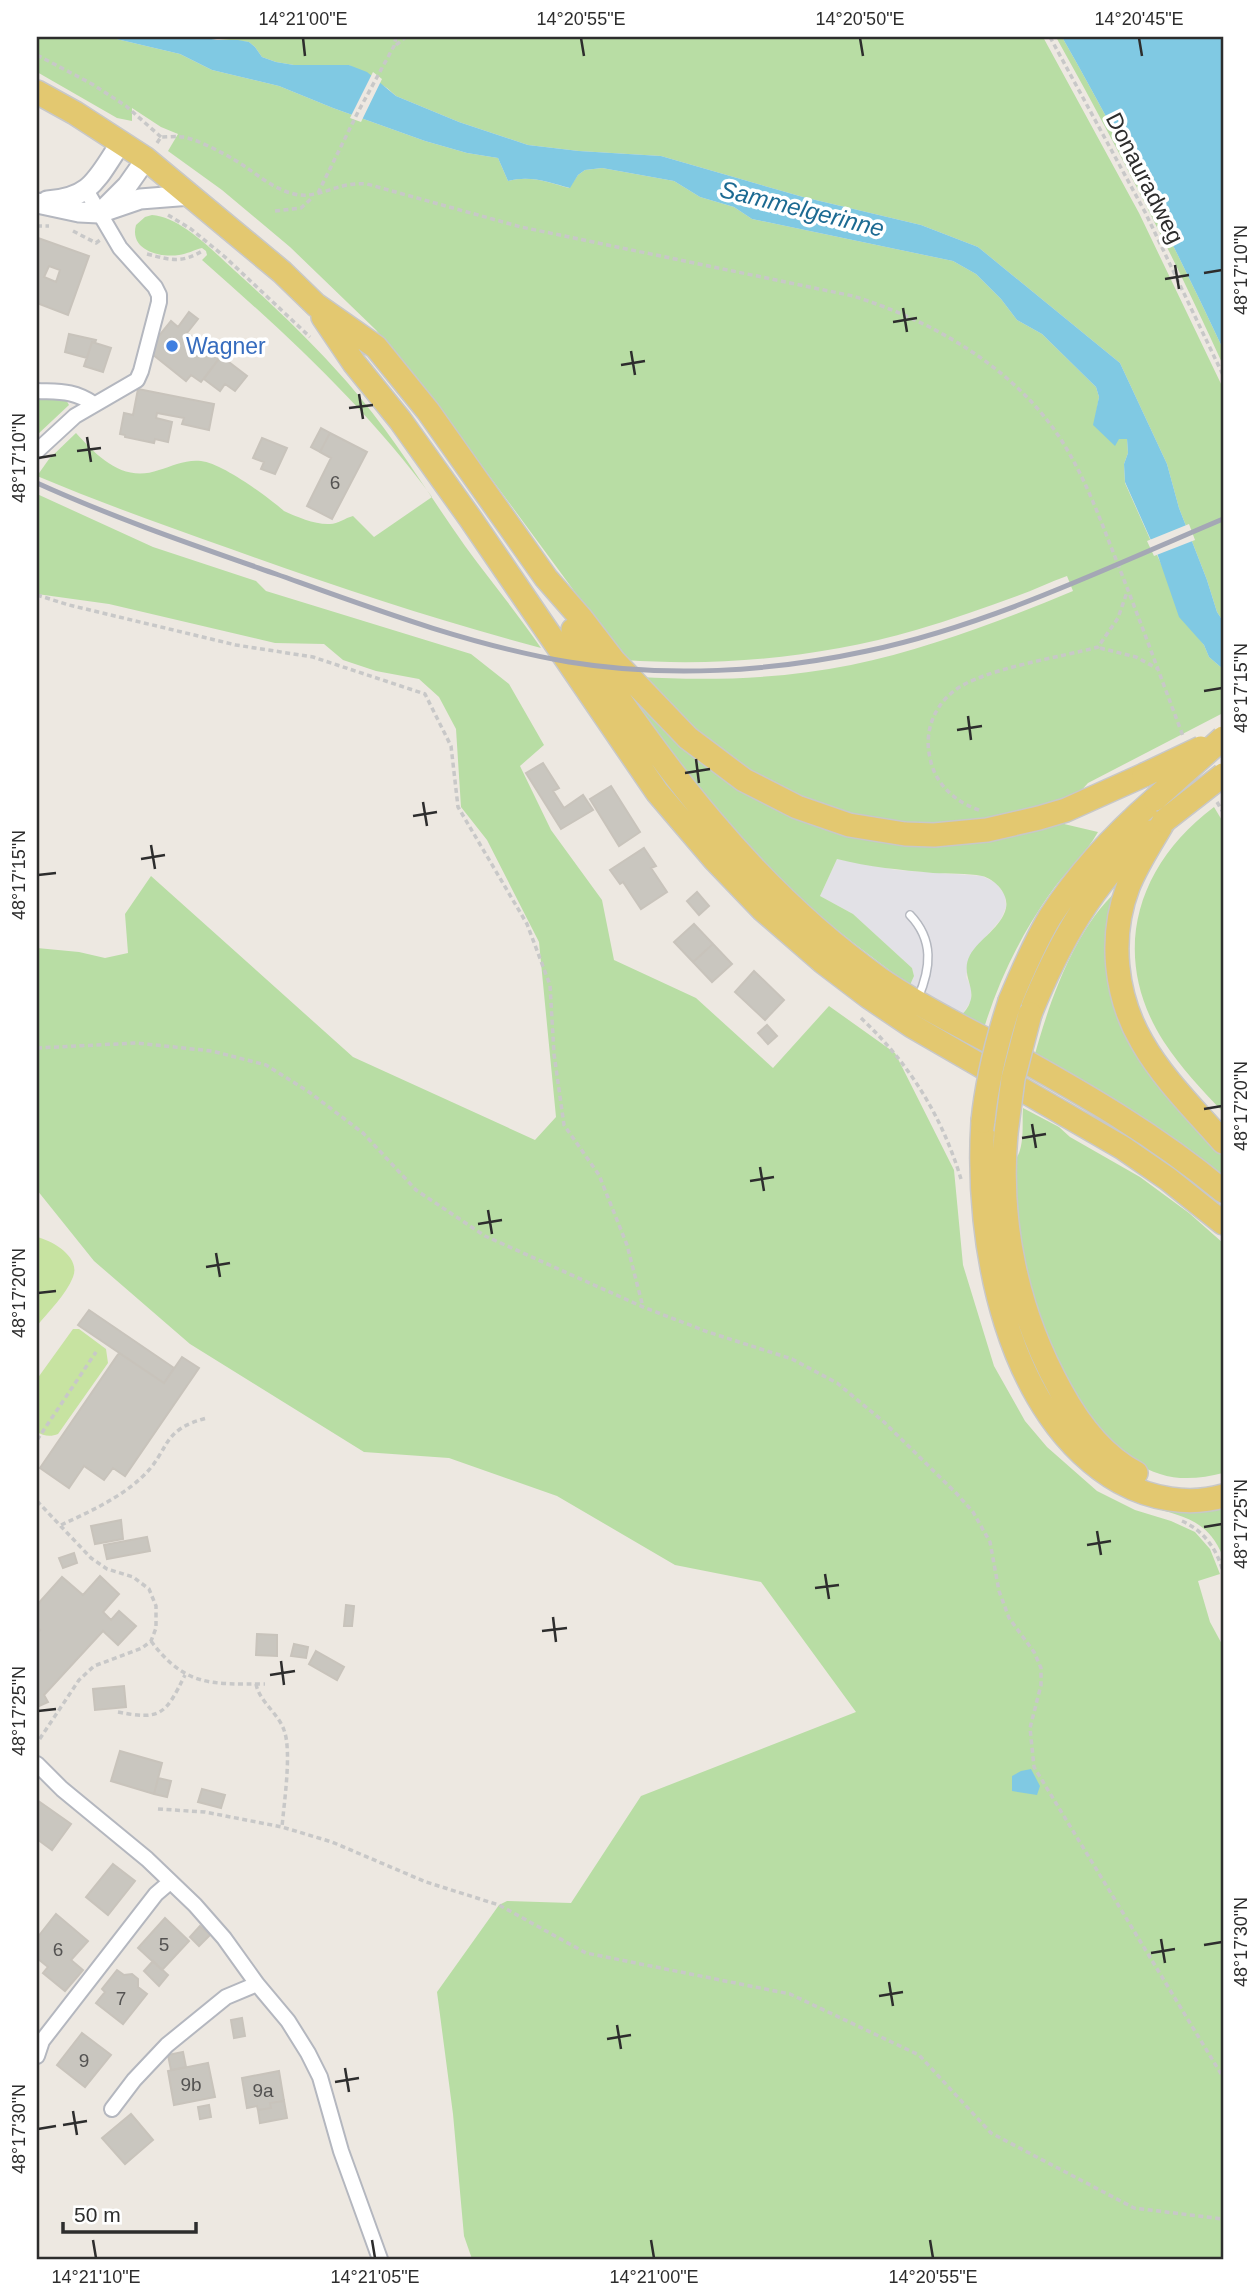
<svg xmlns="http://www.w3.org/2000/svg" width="1260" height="2296" font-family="Arial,sans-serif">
  <rect width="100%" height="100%" fill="#ede8e1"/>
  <path fill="#e2e1e6" d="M837,859L896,870L982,876L996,883L1005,895L1006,907L1001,919L971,954L966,977L971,987V1001L961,1016L910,985L914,976L912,968L853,914L820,896Z"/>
  <path fill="#b8dda4" d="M37,37H108L180,54L212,70L279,86L333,108L425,141L467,153L498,158L508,181C530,175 548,182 569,188L578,175L585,170L602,168L674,181L700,197L734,207L752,219L953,261L976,274L1001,299L1017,320L1042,334L1096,387L1099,397L1094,425L1119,439H1127L1128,453L1124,464L1125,483L1162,566L1197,636L1204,645L1209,657L1223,669V713L1088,783L1079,793L1036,810L954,826L877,823L781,793L707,743L639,677C710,681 782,679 851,665C927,649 1001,621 1073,591L1067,576C1050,582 1034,590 1017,596C984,608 950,620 916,630C822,657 722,667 625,660L418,379L376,330L290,247L222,190L168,151L178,134L161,127L132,108V121L117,118L37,72Z
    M200,37H1043L1139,213L1223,388V621L1217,612L1207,580L1179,508L1167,464L1120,363L978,247L921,225L803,197L661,156L579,151L528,145L459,122L396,96L387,88L349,65H294L276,62L262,57L255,47L249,42Z
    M1056,37H1062C1120,139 1173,242 1223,349V365C1172,253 1116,144 1056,37Z
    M152,215C181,217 213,251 234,270C274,306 312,342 347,382C392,433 426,491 465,546C490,580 517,613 541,648C436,620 334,586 231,549C166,526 101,503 37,476L49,459L76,433C98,457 123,483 159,470C172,466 187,459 201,461C222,463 268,497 284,511C297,517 316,525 330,524C338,524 345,518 353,516L374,537L432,497C367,408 284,332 202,260L207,255L206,251L202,248C194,250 187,254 179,255C160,258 129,250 136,225L145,217Z
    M37,396L65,398L69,405L37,435Z
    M37,494L153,547L256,581L266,591L471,654L509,684L544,745L520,766L551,830L602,900L614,960L696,998L773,1068L829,1006L895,1053L954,1170L963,1265L994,1366L1025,1421L1047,1447L1097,1491L1135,1510L1171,1521L1195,1532L1210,1549L1220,1574L1198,1581L1210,1622L1223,1646V2259H472L464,2236L453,2114L437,1992L499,1905L507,1901L571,1903L641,1796L856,1712L761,1582L675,1565L557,1496L449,1458L364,1452L190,1344L94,1261L37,1190V948L79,952L105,958L128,953L125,914L151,876L353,1057L535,1140L556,1117L539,942L487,840L461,807L456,729L439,697L419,679L376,671L343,660L324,644L275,643L109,604L37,594Z
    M622,687L656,720L819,826L1064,824L1098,832C1085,855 1064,873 1049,895C1021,935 999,980 985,1025L978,1027L961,1016C964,1012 969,1007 970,1002C976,987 960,974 970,955C979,939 1002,927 1006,908C1009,894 995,879 982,876C968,873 948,874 933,873C901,870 869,867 837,859L820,896L853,914L912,968L914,976L910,985C833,930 759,870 701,795C673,760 648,723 622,687Z
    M1214,807L1223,822V1112C1202,1090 1181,1068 1164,1042C1109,957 1135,866 1214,807Z
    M1117,891L1114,984L1223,1152V1177L1034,1058C1048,1005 1075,928 1117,891Z
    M1023,1108L1059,1127L1070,1137L1140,1177L1189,1213L1223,1243V1473C1203,1478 1181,1481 1160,1474C1081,1449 1029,1315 1019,1239C1017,1225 1011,1176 1014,1165C1015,1159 1019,1155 1020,1150C1024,1137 1022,1121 1023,1108Z
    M1148,1506C1176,1510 1195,1513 1223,1507V1557C1208,1519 1183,1517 1148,1506Z"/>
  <path fill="#c7e3a1" d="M37,1237C53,1241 81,1257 73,1277C66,1295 48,1312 37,1326Z
    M73,1329H79L106,1349L108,1363L58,1434C51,1437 43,1436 37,1432V1379Z"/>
  <path fill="#80c9e3" d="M108,37H200L217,40H238L249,42L255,47L262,57L276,62L294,65H349L367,72L396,96L459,122L528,145L579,151L661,156L803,197L921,225L978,247L1120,363L1167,464L1179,508L1207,580L1217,612L1223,621V669L1209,657L1204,645L1179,617L1158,556L1125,482L1124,464L1128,453L1127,439H1119L1115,446L1093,425L1099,397L1096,387L1042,334L1017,320L1001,299L976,274L953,261L752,219L734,207L700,197L674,181L602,168L585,170L578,175L570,188C548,182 530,175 508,181L498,158L467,153L425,141L333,108L279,86L212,70L180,54Z
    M1062,37H1223V349C1173,242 1120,139 1062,37Z
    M1031,1769L1040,1786L1037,1795L1012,1791V1776L1021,1771Z"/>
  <path fill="#ede8e1" d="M373,72L382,79L361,122L350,118Z
    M1189,524L1195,540L1154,556L1147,541Z"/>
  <path fill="#c9c6bf" stroke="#c8c3bb" stroke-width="2" fill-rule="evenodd" d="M38,238L89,256L68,315L37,303ZM49,266L60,270L56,282L44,277Z
    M189,312L198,319L187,333L220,357L201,382L191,375L186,381L152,354L158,337L171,321L178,327Z
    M69,334L96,340L95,343L92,342L87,358L65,352Z
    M92,342L111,348L103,372L84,366Z
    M221,356L247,376L235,391L225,384L220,391L204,379Z
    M138,389L214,404L209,430L182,424L184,418L157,413L156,418L172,422L168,442L155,439L154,443L125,437V435L120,434L124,413L133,415Z
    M321,428L330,433L320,452L311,447Z
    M330,433L367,452L332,519L307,506L331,458L320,452Z
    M262,438L287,448L275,474L261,469L264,462L253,458Z
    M543,763L559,788L553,791L564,808L583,795L593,810L561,829L526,773Z
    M611,786L640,832L619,846L590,799Z
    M644,848L656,866L651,868L667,892L641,909L623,882L620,884L610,870Z
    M697,892L709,906L699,915L687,901Z
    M694,924L713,944L693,962L674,942Z
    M713,944L732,964L712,982L693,962Z
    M754,971L784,1000L765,1020L735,992Z
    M767,1025L777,1036L768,1044L758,1033Z
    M89,1310L174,1368L164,1383L78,1325Z
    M119,1353L164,1383L182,1357L199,1368L125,1476L113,1468L104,1480L84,1466L69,1488L40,1468Z
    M121,1520L123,1539L95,1544L91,1526Z
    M147,1537L150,1551L107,1559L104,1545Z
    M74,1553L77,1563L63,1568L59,1558Z
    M100,1576L119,1594L103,1612L111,1620L119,1611L136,1626L118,1645L103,1631L44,1695L48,1702L37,1707V1633L40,1630L37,1627V1605L62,1577L83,1595Z
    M346,1605L354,1606L352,1626H344Z
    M257,1634L277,1635V1656L256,1655Z
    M294,1644L308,1647L306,1658L291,1656Z
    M316,1651L344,1667L337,1680L309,1664Z
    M124,1686L126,1707L95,1710L93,1689Z
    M120,1751L162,1763L154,1794L111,1781Z
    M158,1778L171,1781L167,1797L154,1794Z
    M202,1789L225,1795L221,1808L198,1802Z
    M37,1800L71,1824L52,1850L37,1839Z
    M113,1864L135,1881L108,1915L86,1897Z
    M56,1914L88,1941L71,1960L83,1970L65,1991L43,1973L48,1967L37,1958V1938Z
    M165,1918L189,1941L162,1970L138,1948Z
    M200,1926L210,1935L199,1946L190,1937Z
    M153,1961L168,1975L159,1986L144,1971Z
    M117,1970L124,1975L132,1974L138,1979V1987L147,1994L123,2024L96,2003L105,1992L102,1989Z
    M242,2018L245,2036L234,2038L231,2020Z
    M82,2033L111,2055L85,2087L57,2065Z
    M183,2052L186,2067L171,2070L168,2055Z
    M208,2063L215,2097L174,2105L168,2071Z
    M279,2071L284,2101L270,2103L271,2108L258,2110L257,2106L247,2108L242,2078Z
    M284,2101L287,2118L260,2123L258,2110L271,2108L270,2103Z
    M209,2105L211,2117L200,2119L198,2107Z
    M131,2114L153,2140L125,2164L102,2138Z"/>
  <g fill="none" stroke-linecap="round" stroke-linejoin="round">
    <defs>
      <path id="service" d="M910,915C934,940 931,968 918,998"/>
      <path id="minor" d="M37,391C60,392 73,390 94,404
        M37,451L75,416L137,380L141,371L159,302V295L155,287L120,248L86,190
        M37,1764L62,1789L147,1859L195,1905L224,1938L257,1984L288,2021L308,2053L320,2077L341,2151L380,2259
        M37,2056L42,2041L156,1894L170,1882
        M112,2109L134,2080L167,2045L226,1997L257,1984"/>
      <path id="tertiary" d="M47,201C93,198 97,177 121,143
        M37,203L79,212L99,213L140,199L191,195
        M105,208L127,186L146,159"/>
      <path id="primary" d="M37,92L75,113L146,159L282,272L316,305L376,347L428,411L546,578L581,618L614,661L688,738L744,780L797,807L849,825L905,834L934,835L987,830L1039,818L1066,810L1144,775
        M323,317L354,363L400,420L470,518L657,792L715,860L763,910L823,962L869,997L912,1026L1123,1148L1168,1179L1223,1223
        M573,630C658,761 752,888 880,979C919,1006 963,1027 1005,1050C1081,1092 1156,1135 1223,1191
        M1164,821C1152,842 1137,864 1128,887C1109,937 1115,996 1142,1042C1163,1079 1195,1110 1223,1142
        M1010,1001C1022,972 1034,944 1050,917C1079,872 1115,834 1155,799
        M1030,1014C1058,945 1092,882 1150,832
        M983,1121C975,1242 1006,1417 1120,1482C1151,1499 1189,1506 1223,1496
        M1006,1133C998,1223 1017,1312 1061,1391C1079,1424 1102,1455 1136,1473"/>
    </defs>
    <use href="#service" stroke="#b4b7bf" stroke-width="10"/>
    <use href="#minor" stroke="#b4b7bf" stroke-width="18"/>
    <use href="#tertiary" stroke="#b4b7bf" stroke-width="23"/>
    <use href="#primary" stroke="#c8c8c8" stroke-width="26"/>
    <path stroke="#c8c8c8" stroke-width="3.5" stroke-dasharray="5 3.5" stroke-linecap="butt" d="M1050,37L1145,212L1223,375
      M396,45L406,37
      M37,55L92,84L126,106L161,137
      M157,143L161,137C168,137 176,136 183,137C196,139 221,152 233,159C254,171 270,188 294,194C319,200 337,181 367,184L521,227L853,296C926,319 999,359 1047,420C1080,462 1098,514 1117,562C1140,620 1161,678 1183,736
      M318,193L358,112L394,46L396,37
      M275,211L301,208L313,197
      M168,215L191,229L225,257L310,337
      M37,226H49
      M73,231L96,243L100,240
      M147,254C171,260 181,264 204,250
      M37,595L69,605L236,645L313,657L425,694L451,746L458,807L527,924L550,985L554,1054L564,1125L599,1175L627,1245L643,1307
      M1100,648L1136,657L1158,669
      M1217,802L1223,812
      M979,810C955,802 935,784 930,758C924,733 933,707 954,691C981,669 1062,657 1098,647L1118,618L1127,592
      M861,1018C909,1063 942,1116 961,1179
      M37,1048L136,1043L212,1051L266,1065L309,1092L363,1133L416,1190L485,1236L643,1307L708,1332L792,1359L837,1383L884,1422L957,1494L973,1512L990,1542L999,1591L1009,1618L1034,1652L1041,1668V1685L1030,1728L1034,1767L1223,2077
      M37,1440L96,1352
      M37,1501L91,1558L107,1569L133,1577L149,1589L156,1606V1628L151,1641L142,1648L94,1666L79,1680L37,1743
      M1182,1521C1204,1531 1217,1549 1223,1572
      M61,1525C89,1512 118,1499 141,1478C171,1451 159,1430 207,1418
      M151,1641C185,1687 212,1684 265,1684
      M256,1684C259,1701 278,1713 284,1730C292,1751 284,1803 282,1827
      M118,1712C162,1721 166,1713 185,1675
      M158,1809L205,1812L282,1827L332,1842L426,1882L499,1905L586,1953L790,1994L919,2055L991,2133L1134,2208L1223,2219"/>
    <use href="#service" stroke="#fff" stroke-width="7"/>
    <use href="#minor" stroke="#fff" stroke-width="14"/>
    <use href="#tertiary" stroke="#fff" stroke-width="19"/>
    <use href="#primary" stroke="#e3c870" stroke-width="23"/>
    <path stroke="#a4a7b5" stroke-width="5" d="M37,483C114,518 196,546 276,574C371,608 469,645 569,662C666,678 770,672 867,651C990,625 1107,568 1223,519"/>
    <defs>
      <path id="primary-bridge" d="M1144,775L1201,748
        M1155,799L1223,738
        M1164,821L1223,775
        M983,1121C987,1080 997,1041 1010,1001
        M1006,1133L1013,1079L1030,1014"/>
    </defs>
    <use href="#primary-bridge" stroke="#c8c8c8" stroke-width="26" stroke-linecap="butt"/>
    <use href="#primary-bridge" stroke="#e3c870" stroke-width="23"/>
  </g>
  <path fill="none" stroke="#2d2d2d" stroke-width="2.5" d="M303,38L305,56M581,38L584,56M860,38L863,56M1139,38L1142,56M1175,265L1179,289M1204,273L1222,270M1165,279L1189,275M903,308L907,332M893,322L917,318M631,351L635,375M621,365L645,361M359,394L363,419M349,408L373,405M87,437L91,462M77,451L101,448M38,458L56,455M1204,691L1222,688M968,716L971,740M957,730L982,726M696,759L699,783M685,773L710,769M423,802L427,826M413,816L437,812M151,845L155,869M141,859L165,855M38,875L56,873M1204,1109L1222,1106M1032,1124L1036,1148M1022,1138L1046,1134M760,1167L764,1191M750,1181L774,1177M488,1210L492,1234M478,1224L502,1220M216,1253L220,1277M206,1267L230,1263M38,1293L56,1291M1204,1527L1222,1524M1097,1531L1101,1555M1087,1545L1111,1541M825,1574L829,1599M815,1588L839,1585M553,1617L556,1642M542,1631L567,1628M281,1661L284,1685M270,1675L295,1671M38,1711L56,1709M1161,1939L1165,1963M1204,1945L1222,1942M1151,1953L1175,1949M889,1982L893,2006M879,1996L903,1992M617,2025L621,2049M607,2039L631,2035M345,2068L349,2092M335,2082L359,2078M73,2111L77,2135M63,2125L87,2121M38,2129L56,2126M93,2240L96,2258M372,2240L375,2258M651,2240L654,2258M930,2240L933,2258"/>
  <circle fill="#3f7fe0" stroke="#fff" stroke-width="2.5" cx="172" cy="346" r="7"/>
  <g text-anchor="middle" stroke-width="7" stroke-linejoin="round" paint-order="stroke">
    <g font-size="19" fill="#545352">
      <text x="335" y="489">6</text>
      <text x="164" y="1951">5</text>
      <text x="58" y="1956">6</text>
      <text x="121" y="2005">7</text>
      <text x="84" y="2067">9</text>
      <text x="191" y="2091">9b</text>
      <text x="263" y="2097">9a</text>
    </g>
    <g font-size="23" fill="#2d2d2d" stroke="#fff">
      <text transform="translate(1145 178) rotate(63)" y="8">Donauradweg</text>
    </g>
    <g font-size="23" fill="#366cbe" stroke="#fff" text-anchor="start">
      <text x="186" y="354">Wagner</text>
    </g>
    <g font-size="24" font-style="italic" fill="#1c6a92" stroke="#fff">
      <text transform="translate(802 209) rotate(14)" y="8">Sammelgerinne</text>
    </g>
  </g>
  <rect width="1260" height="2296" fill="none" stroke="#ffffff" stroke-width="77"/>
  <path d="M63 2222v10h133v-10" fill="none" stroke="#2d2d2d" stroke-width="3.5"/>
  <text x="74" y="2222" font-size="21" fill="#2d2d2d" stroke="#ffffff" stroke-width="5" paint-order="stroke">50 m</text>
  <rect x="38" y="38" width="1184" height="2220" fill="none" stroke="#2d2d2d" stroke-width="2.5"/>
  <g font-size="18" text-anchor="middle" fill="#2d2d2d">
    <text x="303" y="25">14°21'00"E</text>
    <text x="581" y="25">14°20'55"E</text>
    <text x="860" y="25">14°20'50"E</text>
    <text x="1139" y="25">14°20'45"E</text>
    <text transform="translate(1241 270) rotate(-90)" y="6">48°17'10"N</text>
    <text transform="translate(19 458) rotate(-90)" y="6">48°17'10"N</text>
    <text transform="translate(1241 688) rotate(-90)" y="6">48°17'15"N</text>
    <text transform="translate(19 875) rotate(-90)" y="6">48°17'15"N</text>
    <text transform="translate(1241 1106) rotate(-90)" y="6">48°17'20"N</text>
    <text transform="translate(19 1293) rotate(-90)" y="6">48°17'20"N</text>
    <text transform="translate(1241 1524) rotate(-90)" y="6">48°17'25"N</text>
    <text transform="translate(19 1711) rotate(-90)" y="6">48°17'25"N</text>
    <text transform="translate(1241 1942) rotate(-90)" y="6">48°17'30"N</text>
    <text transform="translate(19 2129) rotate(-90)" y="6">48°17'30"N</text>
    <text x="96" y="2283">14°21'10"E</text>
    <text x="375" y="2283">14°21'05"E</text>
    <text x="654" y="2283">14°21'00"E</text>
    <text x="933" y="2283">14°20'55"E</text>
  </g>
</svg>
